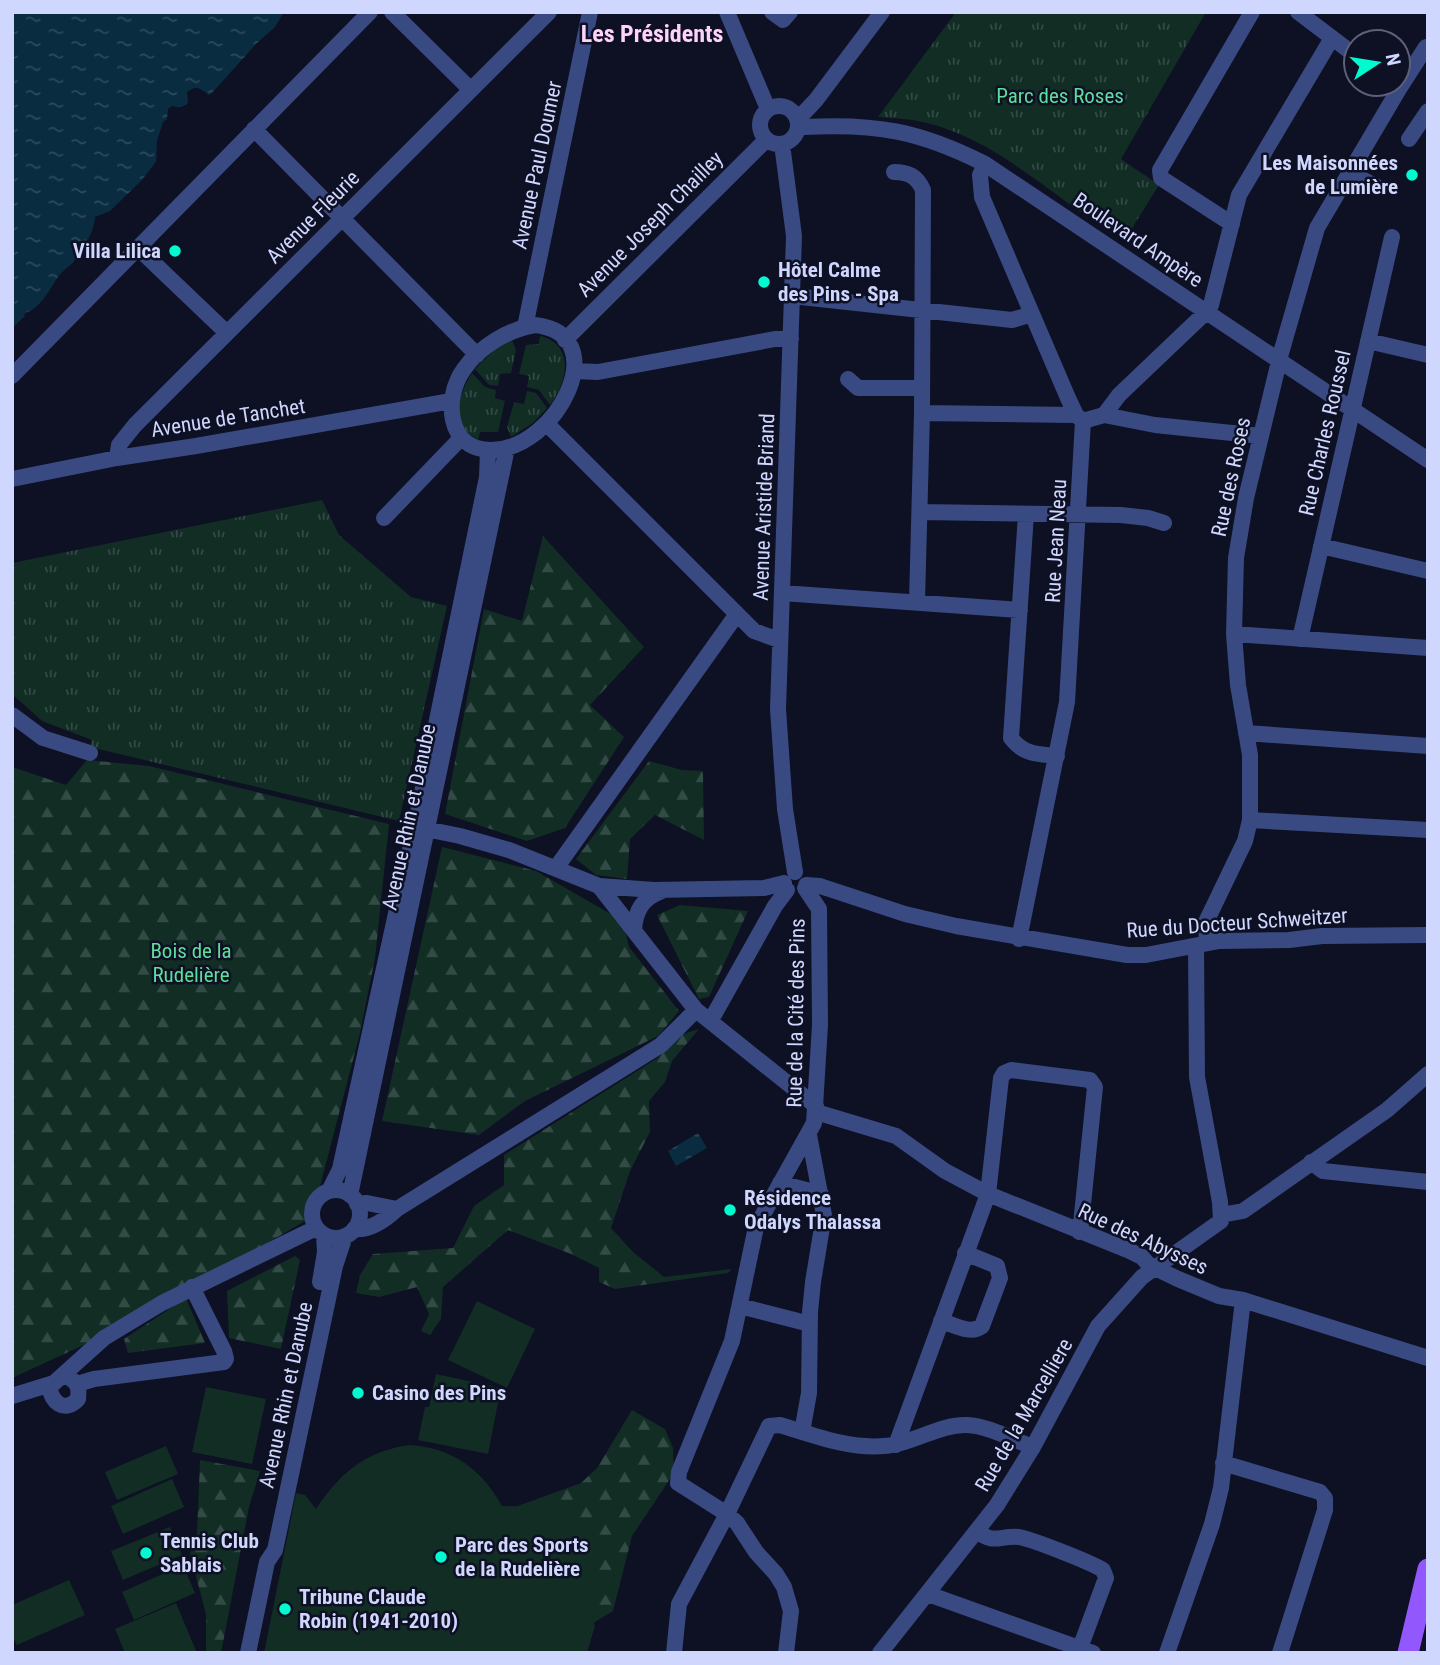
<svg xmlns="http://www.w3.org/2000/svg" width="1440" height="1665" font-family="'Roboto Condensed',sans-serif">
  <defs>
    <pattern id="grass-tufts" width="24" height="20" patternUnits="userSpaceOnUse" patternTransform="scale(1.75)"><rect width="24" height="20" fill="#112d24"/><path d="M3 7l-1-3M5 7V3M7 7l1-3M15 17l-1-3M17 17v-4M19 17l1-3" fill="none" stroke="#334b45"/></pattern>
    <pattern id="forest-firs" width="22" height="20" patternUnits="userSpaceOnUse" patternTransform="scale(1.75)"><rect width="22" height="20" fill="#112d24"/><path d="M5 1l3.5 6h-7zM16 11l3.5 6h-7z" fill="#334b45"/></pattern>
    <pattern id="water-ripples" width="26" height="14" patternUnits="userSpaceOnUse" patternTransform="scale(1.75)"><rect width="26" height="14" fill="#0a2c40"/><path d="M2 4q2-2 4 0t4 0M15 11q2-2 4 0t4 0" fill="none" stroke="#2d4a5d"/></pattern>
  </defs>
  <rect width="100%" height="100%" fill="#0e1023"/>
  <path fill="url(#grass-tufts)" d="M956,12H1206L1121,159L1159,185L1126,238L1094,218L1095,215L1089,211L1085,215C1036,181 986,137 927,123C911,119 894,118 878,117Z
    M540,336C575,344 568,382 550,405L539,390L527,387L529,376L519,374L526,345L539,344Z
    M512,340L516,350L511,373L500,374L498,386L489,385L475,369L494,350Z
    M472,373L485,387L496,390L495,398L505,401L498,432H480L478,440C449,423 458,396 472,373Z
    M527,391L536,393L547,408L533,423L511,437L507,427L514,402L524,404Z
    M322,500L339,535L411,597L447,606L399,821L90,747L92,740L42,721L12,694V563Z"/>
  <path fill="url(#forest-firs)" d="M543,536L644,647L590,705L624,737L565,828L527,841L445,814L484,609L522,621Z
    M87,760L149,766L389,824L375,958L360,1033L312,1217L125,1326L12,1378V767L66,785Z
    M649,761L682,770L703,771L704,840L655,815L630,839L627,879L596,875L576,859Z
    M442,847L536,871L623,921L629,947L679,1011L658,1036L525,1101L479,1135L382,1121Z
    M680,905L748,911L709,997L699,999L657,915Z
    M699,1029L672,1061L665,1082L649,1101L650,1132L630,1171L611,1228L633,1252L664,1277L732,1269L728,1273L615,1289L599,1282V1268L571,1254L508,1230L443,1287L441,1319L430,1335L421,1331L429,1314L417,1287L379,1297L356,1293L360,1275L373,1254L453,1248L474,1206L504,1185V1155L656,1059L683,1034Z
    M295,1256L300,1260L281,1349L229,1338L227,1291Z
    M186,1298L205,1343L128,1353L124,1339Z
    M632,1410L665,1429L673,1448L674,1473L632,1536L613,1611L577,1633L501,1512L581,1483L597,1468Z
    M200,1460L260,1471L249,1507L221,1653H206V1614L190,1554L197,1533Z"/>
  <path fill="#112d24" d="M477,1301L535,1329L507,1388L448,1360Z
    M436,1374L501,1388L488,1454L418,1440L425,1407H429Z
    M206,1387L266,1399L252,1464L192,1452Z
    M410,1445C452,1448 482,1469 502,1506L563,1507L604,1545L595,1569L596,1600L589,1612L595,1626L587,1653H264L296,1493L305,1495L316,1509C340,1473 365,1451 410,1445Z
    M166,1446L178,1474L117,1500L105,1472Z
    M172,1479L184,1507L123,1534L111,1506Z
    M170,1527L182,1555L123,1580L111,1551Z
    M183,1565L195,1593L134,1620L122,1592Z
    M69,1580L85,1615L17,1645L12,1636V1605Z
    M176,1603L197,1653H125L115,1629Z"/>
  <path fill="url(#water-ripples)" d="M12,12H284L275,27L257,43L211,94L209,95C200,88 196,85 187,92L188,102C183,108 179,108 172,106L168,109L167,119L163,122L157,141L156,162L141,181L110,211L95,217C94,231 84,250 74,261C69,267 62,271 58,277C49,290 41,308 25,313L24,317L12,328Z
    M698,1133L707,1148L676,1166L668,1151Z"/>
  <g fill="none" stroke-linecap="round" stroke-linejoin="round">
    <path stroke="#394a82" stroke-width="16" d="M392,12L471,90
      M727,12L768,109
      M772,12L783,20L790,12
      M1298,12L1356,56
      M760 125a19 19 0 1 1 38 0a19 19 0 1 1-38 0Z
      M798,119L816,100L882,12
      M798,125L804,127C876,123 920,131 985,164L1428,460
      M254,129L477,355
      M1409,139L1428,111
      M782,144L794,236L778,709L785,809L795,872
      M985,164L980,175L982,197L1068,398L1076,415L1083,421
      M894,172C908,172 917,176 923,190L922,413L917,601
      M1349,172L1377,187
      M1232,224L1161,178L1160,170L1252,12
      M138,248L227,333
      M792,296L1012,320L1032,314
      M535,325C616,334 557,450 491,450C447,450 443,398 464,369C479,347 509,329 535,325Z
      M525,327L590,12
      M565,340L766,140
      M1368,341L1428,355
      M575,371L598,372L775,339H791
      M12,376L370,12
      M848,379L858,388H921
      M922,413L1076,415
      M1104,415L1155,425L1261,436
      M1083,421L1104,415L1119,395L1203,315L1211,305L1239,195L1332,38
      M547,424L754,631L779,640
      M117,458L119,445L135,425L549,12
      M12,479L117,458L196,446L451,401
      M920,512L1121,515L1148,518L1164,523
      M1026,514L1011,738C1024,755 1038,754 1057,756
      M384,518L461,438
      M1321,546L1428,571
      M782,593L1020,610
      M1234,634L1428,648
      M1300,639L1392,237
      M12,715L43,738L90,753
      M1246,733L1428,746
      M1250,820L1428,830
      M421,828L460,836L509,850L599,886L654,890L764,888L784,883
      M556,868L737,614
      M806,885L820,886L905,914L956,926L1127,955H1146L1219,941L1289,940L1322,936L1428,935
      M599,886L696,1010L816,1106
      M634,931C635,910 643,898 662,891
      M1019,939L1067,702L1083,421
      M1207,943L1206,922L1245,841L1250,820V755L1238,685L1234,634L1236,558L1246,498L1281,353L1317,228L1399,89L1426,47L1428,49
      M711,1020L775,906L787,890
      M816,1112L896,1136L945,1171L988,1194L1130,1251L1142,1257L1149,1265L1178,1279L1219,1296L1243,1300L1428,1358
      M1311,1162L1323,1171L1428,1182
      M780,1183L821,1194
      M312 1214a24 24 0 1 1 48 0a24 24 0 1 1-48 0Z
      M329,1191L340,1169L415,827L487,477L488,451
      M350,1195L507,448
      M357,1204L367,1203L397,1209
      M1221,1215L1243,1211L1387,1110L1428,1074
      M354,1229C370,1231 385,1220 397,1209L661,1045L696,1010
      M320,1282L325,1252L324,1235
      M740,1306L810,1324
      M941,1321C955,1325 970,1335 982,1326L1000,1278L997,1266L965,1253
      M77,1384L94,1379L224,1362L226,1359L224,1351L192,1287
      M49,1385C51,1402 64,1414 78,1399C79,1390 79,1384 71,1379
      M12,1396L54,1383L104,1338L162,1303L316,1228
      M802,1432L809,1393L810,1312L813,1282L824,1215L809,1135
      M896,1445L988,1194L1001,1078L1004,1073L1011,1070L1090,1080L1095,1087L1081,1224L1079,1232
      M1223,1463L1320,1492L1325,1498V1510L1280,1653
      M977,1531C994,1545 1000,1535 1019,1537C1034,1540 1090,1562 1103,1570L1106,1578L1080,1648
      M928,1594L1093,1653
      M248,1653L267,1562L275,1550L335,1266L345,1236
      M674,1653L679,1604L727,1514L769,1426L780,1425C813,1435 848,1449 884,1446C913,1444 939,1424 967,1425C989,1426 1013,1440 1033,1447
      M786,1653L791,1611L784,1587L776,1574L756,1552L737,1523L727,1514L678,1483L679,1472L732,1341L756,1227L814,1123L820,1025L819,909L805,888
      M880,1653L997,1505L1033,1447L1098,1326L1142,1277L1221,1221L1220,1202L1197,1077L1196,946
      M1167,1653L1212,1524L1221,1488L1243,1300"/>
    <path stroke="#9357fe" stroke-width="21" d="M1408,1653L1428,1569"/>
  </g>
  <g fill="#01facf" stroke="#0e1023" stroke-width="2.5">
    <circle cx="1412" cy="175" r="7"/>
    <circle cx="175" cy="251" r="7"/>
    <circle cx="764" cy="282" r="7"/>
    <circle cx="730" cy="1210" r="7"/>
    <circle cx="358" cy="1393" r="7"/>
    <circle cx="146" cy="1553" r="7"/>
    <circle cx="441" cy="1557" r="7"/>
    <circle cx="285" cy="1609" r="7"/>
  </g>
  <g text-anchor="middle" stroke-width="5" stroke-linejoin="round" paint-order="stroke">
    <g font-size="21" fill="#5cdf9b" stroke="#0e1023">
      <text x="1060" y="103">Parc des Roses</text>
      <text x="191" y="958">Bois de la<tspan x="191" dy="24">Rudelière</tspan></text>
    </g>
    <g font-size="21" font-weight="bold" fill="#d0d7ff" stroke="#0e1023" text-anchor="start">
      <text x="1398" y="170" text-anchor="end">Les Maisonnées<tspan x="1398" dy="24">de Lumière</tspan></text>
      <text x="161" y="258" text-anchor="end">Villa Lilica</text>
      <text x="778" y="277">Hôtel Calme<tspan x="778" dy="24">des Pins - Spa</tspan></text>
      <text x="744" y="1205">Résidence<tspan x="744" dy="24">Odalys Thalassa</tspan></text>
      <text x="372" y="1400">Casino des Pins</text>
      <text x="160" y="1548">Tennis Club<tspan x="160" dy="24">Sablais</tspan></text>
      <text x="455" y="1552">Parc des Sports<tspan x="455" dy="24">de la Rudelière</tspan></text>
      <text x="299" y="1604">Tribune Claude<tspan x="299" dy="24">Robin (1941-2010)</tspan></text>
    </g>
    <g font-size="21" fill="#d0d7ff" stroke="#0e1023">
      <text transform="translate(537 165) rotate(-78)" y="7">Avenue Paul Doumer</text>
      <text transform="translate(313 217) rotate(-45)" y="7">Avenue Fleurie</text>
      <text transform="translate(650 224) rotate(-45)" y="7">Avenue Joseph Chailley</text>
      <text transform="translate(1138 240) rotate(34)" y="7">Boulevard Ampère</text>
      <text transform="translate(228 418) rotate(-9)" y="7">Avenue de Tanchet</text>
      <text transform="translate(1325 433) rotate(-77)" y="7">Rue Charles Roussel</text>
      <text transform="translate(1231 477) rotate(-78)" y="7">Rue des Roses</text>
      <text transform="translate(764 507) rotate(-88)" y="7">Avenue Aristide Briand</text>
      <text transform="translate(1056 541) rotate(-87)" y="7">Rue Jean Neau</text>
      <text transform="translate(409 817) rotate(-78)" y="7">Avenue Rhin et Danube</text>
      <text transform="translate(1237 923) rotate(-4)" y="7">Rue du Docteur Schweitzer</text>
      <text transform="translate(796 1013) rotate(-89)" y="7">Rue de la Cité des Pins</text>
      <text transform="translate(1143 1239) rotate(25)" y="7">Rue des Abysses</text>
      <text transform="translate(286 1395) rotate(-78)" y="7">Avenue Rhin et Danube</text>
      <text transform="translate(1024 1415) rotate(-60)" y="7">Rue de la Marcelliere</text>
    </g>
    <g font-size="24" font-weight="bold" fill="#ffd2fb" stroke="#0e1023">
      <text x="652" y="42">Les Présidents</text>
    </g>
  </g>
  <rect width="1440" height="1665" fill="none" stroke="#d0d7ff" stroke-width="28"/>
  <g transform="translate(1377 63) rotate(78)"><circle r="33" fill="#0e1023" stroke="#5c607b" stroke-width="2"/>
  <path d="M0-5L12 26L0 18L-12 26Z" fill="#01facf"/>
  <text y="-10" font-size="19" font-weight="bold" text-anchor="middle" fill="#d0d7ff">N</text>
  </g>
</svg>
